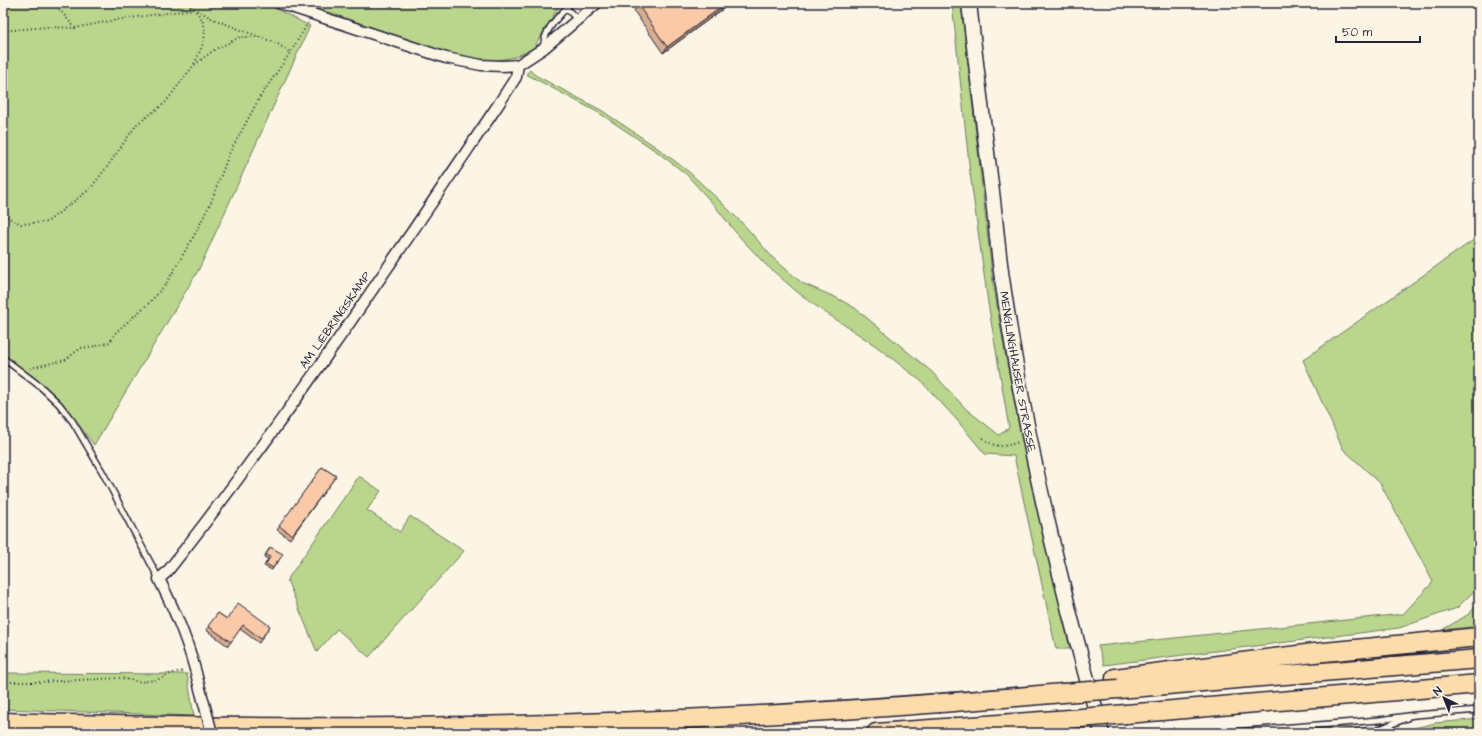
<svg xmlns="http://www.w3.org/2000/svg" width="1482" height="736" font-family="'Architects Daughter',sans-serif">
  <rect width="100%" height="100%" fill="#fcf5e5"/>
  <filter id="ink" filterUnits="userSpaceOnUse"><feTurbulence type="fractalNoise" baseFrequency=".025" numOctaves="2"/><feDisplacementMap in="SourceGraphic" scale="8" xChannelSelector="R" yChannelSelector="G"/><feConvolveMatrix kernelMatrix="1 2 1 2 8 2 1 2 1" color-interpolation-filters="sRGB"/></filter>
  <g filter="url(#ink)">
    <path fill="#bad58c" stroke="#6e7c64" d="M3,3H264L310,26L199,269L94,445L60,400L33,376L6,364L3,366Z
      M300,3H561L533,49L515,57L492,61L454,55Z
      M952,3H961L993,282L1005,352L1019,426L1070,649H1056L1014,456L985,454L956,419L921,381L876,346L823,311L796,291L765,264L737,234L714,205L686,174L656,151L599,113L526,74L530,70L535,75L601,110L659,149L689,172L720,201L746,227L773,258L802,283L837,298L855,308L932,372L966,409L999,435L1009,428L988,303L970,173Z
      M1479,236V586L1457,608L1399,628L1104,665L1098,646L1403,614L1433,582L1380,483L1343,449L1303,360Z
      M359,476L381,491L367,510L400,532L410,516L464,551L369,657L337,629L317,652L287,580Z
      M1479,602V626L1442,630L1469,614Z
      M3,673L187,674L194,716L3,709Z
      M1479,719V733H1394L1435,723Z
      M1372,727L1365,733H1304Z"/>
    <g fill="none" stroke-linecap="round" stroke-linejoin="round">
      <defs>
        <path id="lane" d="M566,8L577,19
          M544,48C542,31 560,15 571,3
          M3,358L41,387L59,404L73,422L103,473L159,579
          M1221,733L1379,720L1415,715L1479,710
          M1372,733L1377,730L1407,718"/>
        <path id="street" d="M279,3L446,58L481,65L502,66L518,65L544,48L597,3
          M199,685C190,646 177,615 159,579L167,572C285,422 391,263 498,105L516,77L518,65"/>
        <g id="secondary">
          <path id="s1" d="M969,3C976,66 984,129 992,192C996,223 998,254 1003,285C1025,437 1060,586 1102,733"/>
        </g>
        <path id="highway" d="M1115,678L1314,653L1479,637
          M1119,689L1479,659
          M1126,714L1479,684
          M3,722C195,728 387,730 579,723C740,718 902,707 1063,693
          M876,733L1070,719"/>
      </defs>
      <use href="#lane" stroke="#22223b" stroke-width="8"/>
      <use href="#street" stroke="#22223b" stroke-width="13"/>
      <use href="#secondary" stroke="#22223b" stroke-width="17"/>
      <use href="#highway" stroke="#22223b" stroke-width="21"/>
      <path stroke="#22223b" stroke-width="2" stroke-dasharray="1 3" stroke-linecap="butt" d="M54,3L75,28
        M187,3C212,23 207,38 194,64
        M3,31L46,27L75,28L115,20L195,9L213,19L278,44L290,53
        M3,215L21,224L47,222L90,189L107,167L137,124L165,103L193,66L214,50L240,37H260
        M30,368L65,360L81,348L96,346L110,342L116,332L150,302L166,284L195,234L211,202L229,154L260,97L290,53L308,23
        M983,438C996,449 1003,447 1019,442
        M3,682H38L120,678L140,682L156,680L176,672L184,671"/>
      <use href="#lane" stroke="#fcf5e5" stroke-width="5"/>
      <use href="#street" stroke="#fcf5e5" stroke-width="10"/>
      <use href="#secondary" stroke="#fcf5e5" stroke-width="14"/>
      <use href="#highway" stroke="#fddcac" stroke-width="18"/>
      <defs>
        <path id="street-bridge" d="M199,685L212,733"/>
        <path id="highway-bridge" d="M1063,693L1118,689
          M1070,719L1126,714"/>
      </defs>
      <use href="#street-bridge" stroke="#22223b" stroke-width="13" stroke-linecap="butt"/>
      <use href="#highway-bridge" stroke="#22223b" stroke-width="21" stroke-linecap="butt"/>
      <use href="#street-bridge" stroke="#fcf5e5" stroke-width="10"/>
      <use href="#highway-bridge" stroke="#fddcac" stroke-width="18"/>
    </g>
    <path fill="#d6ad90" stroke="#22223b" d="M641,3H731L663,53L634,11L638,5Z
      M322,467L336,476L290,539L277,530Z
      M269,549L278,562L277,564L276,563L272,570L264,566L268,559L264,557Z
      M218,613L227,619L270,626L259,643L240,629L228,646L206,630Z"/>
    <path fill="#ae8d76" stroke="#22223b" d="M727,3H731L663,53L667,47Z"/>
    <path fill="#f9c9a8" stroke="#22223b" d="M641,3H727L667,47L638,5Z
      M322,467L336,476L292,535L279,526Z
      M270,547L283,554L278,562L277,561L273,568L266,564L270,557L266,555Z
      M238,603L270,626L261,639L243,625L231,642L208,626L218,613L227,619Z"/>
  </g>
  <g text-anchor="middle" stroke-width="4" stroke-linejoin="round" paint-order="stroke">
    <g font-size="12" fill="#22223b" stroke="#fcf5e5">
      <text transform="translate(335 320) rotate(-55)" y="4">AM LIEBRINGSKAMP</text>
      <text dy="4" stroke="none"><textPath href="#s1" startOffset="372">MENGLINGHAUSER STRASSE</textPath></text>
    </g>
  </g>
  <rect width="1482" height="736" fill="none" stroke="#fcf5e5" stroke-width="16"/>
  <rect x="8" y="8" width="1466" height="720" fill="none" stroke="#22223b" stroke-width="1.5" filter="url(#ink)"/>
  <g transform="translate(1444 698) rotate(317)" stroke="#fcf5e5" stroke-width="3" paint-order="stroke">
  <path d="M0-3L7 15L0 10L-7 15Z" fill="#22223b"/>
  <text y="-6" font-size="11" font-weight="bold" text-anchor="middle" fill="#22223b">N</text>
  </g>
  <path d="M1336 36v6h84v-6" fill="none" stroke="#22223b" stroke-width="2"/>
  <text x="1342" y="36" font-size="12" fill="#22223b" stroke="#fcf5e5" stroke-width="3" paint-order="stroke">50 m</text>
</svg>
